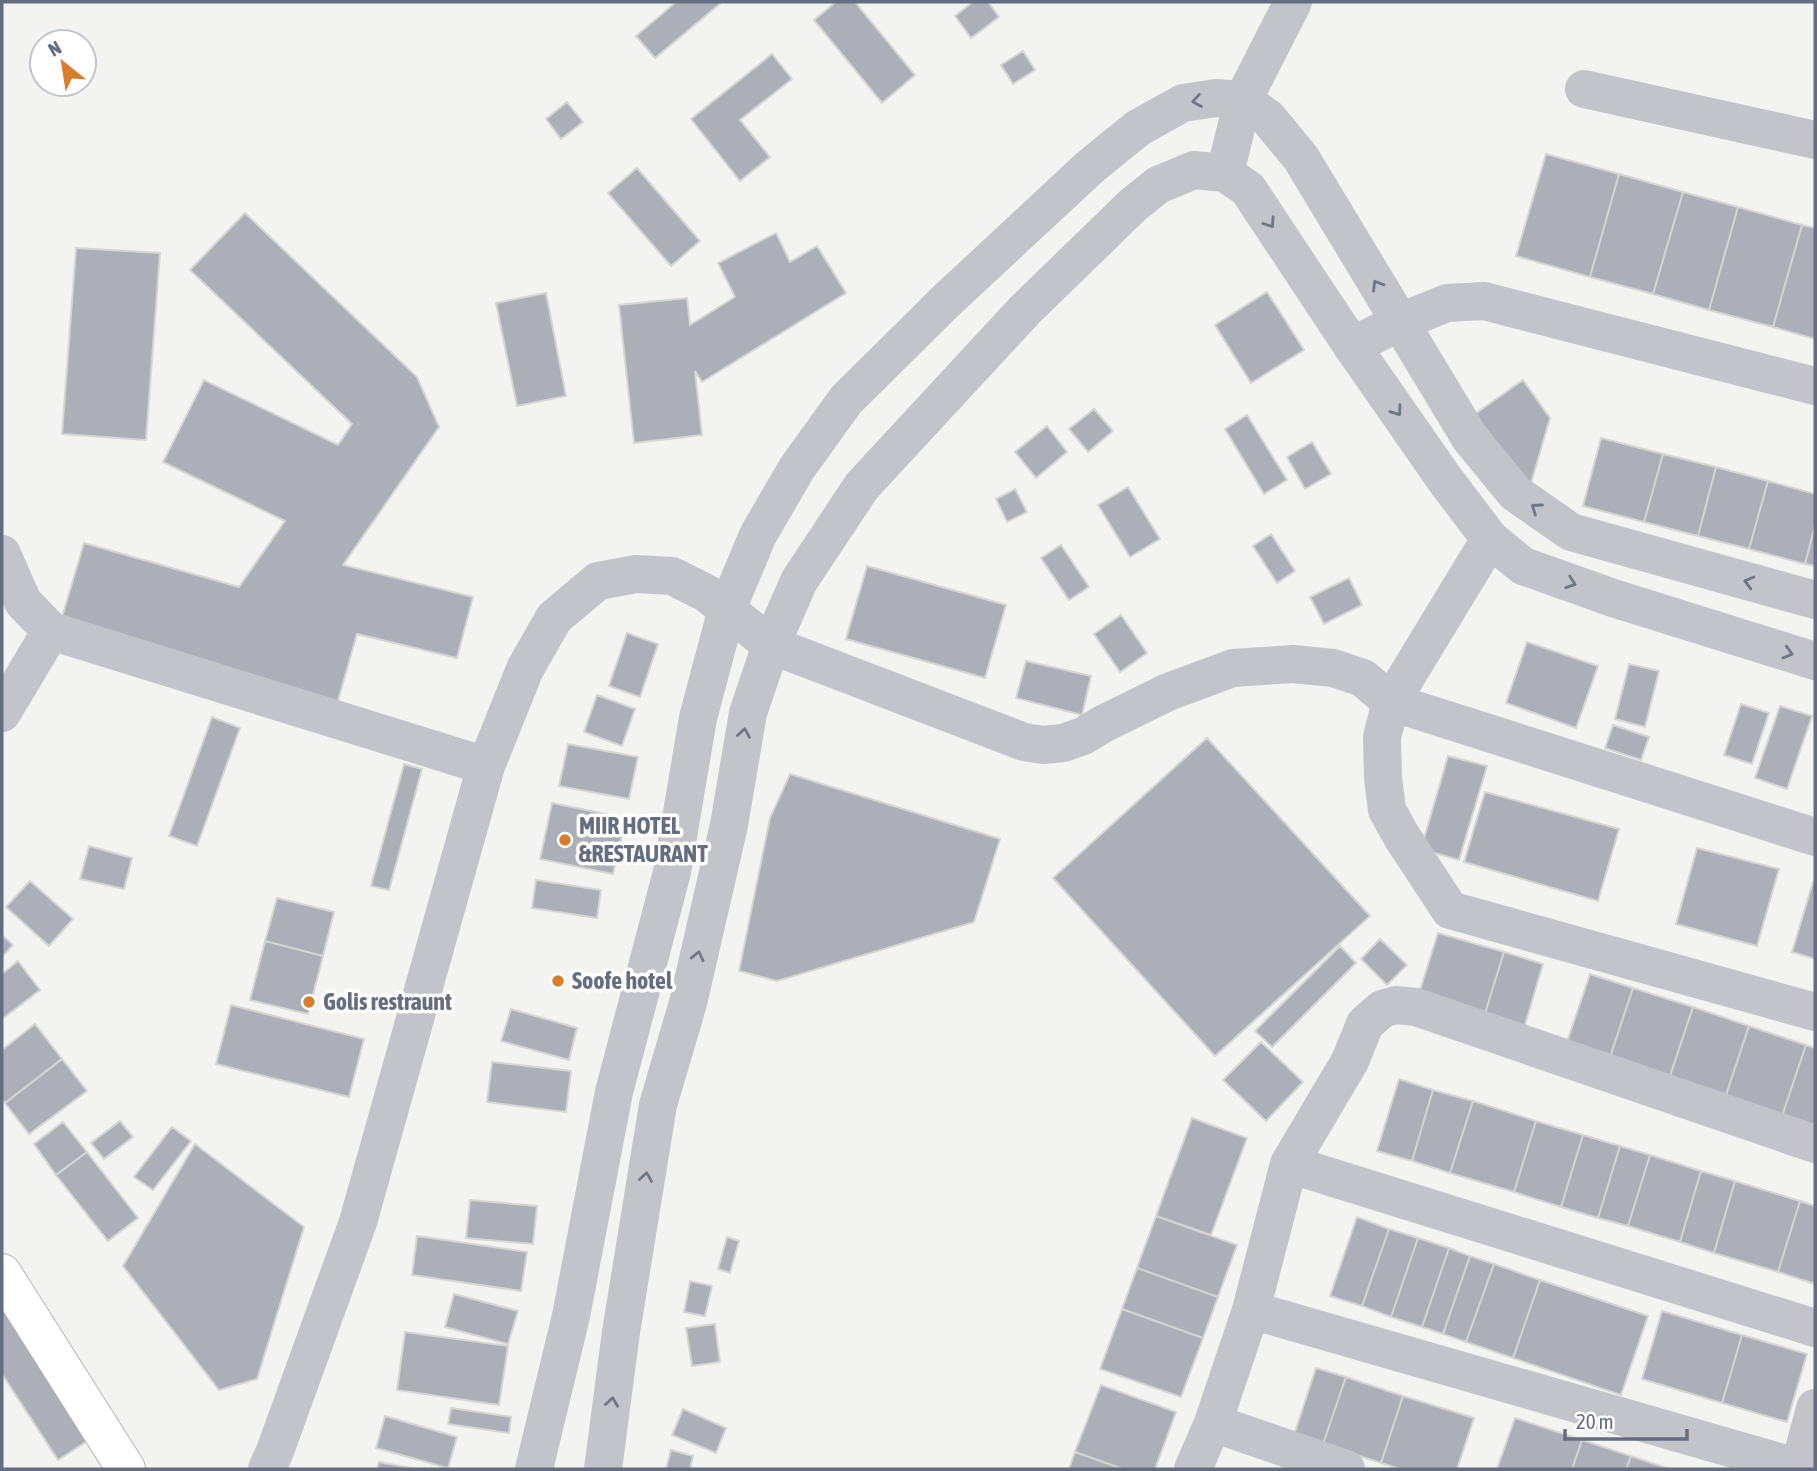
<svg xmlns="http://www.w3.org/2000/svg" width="1817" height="1471" font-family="'Asap Condensed',sans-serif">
  <rect width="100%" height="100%" fill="#f3f4f1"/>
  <path fill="#acafb7" stroke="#d5d6d3" stroke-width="2" d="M676,2H722L655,58L636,36Z
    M836,2H855L915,75L882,103L814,20Z
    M973,2H988L999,17L971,38L955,16Z
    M1023,51L1035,70L1013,84L1001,65Z
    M772,54L792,79L740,120L770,157L740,181L691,119Z
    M567,102L583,122L561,139L546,119Z
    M1546,154L1619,174L1590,277L1516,256Z
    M637,168L700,241L671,266L608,193Z
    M1619,174L1683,192L1653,294L1590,277Z
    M1683,192L1738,207L1709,310L1653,294Z
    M1738,207L1802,225L1773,327L1709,310Z
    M245,213L417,377L439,427L343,565L473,597L457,658L357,634L337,704L60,624L84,543L239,587L285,521L163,462L204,380L338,445L352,424L190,270Z
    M1802,225L1815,228V339L1773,327Z
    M776,233L790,262L817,246L846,293L702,382L695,371L702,435L634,443L619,305L687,298L690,325L735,297L718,263Z
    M76,248L160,253L146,440L62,434Z
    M1267,292L1304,350L1251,383L1215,325Z
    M546,293L566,396L517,406L496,303Z
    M1523,380L1550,418L1529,490L1475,414Z
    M1094,409L1113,431L1088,452L1069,429Z
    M1247,415L1287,480L1264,494L1225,429Z
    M1047,426L1067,452L1036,478L1015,452Z
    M1601,438L1663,454L1644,522L1583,506Z
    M1312,442L1331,474L1305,489L1287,457Z
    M1663,454L1716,467L1698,536L1644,522Z
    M1716,467L1768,481L1749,549L1698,536Z
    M1768,481L1815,494V525L1805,564L1749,549Z
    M1128,487L1160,539L1130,557L1098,505Z
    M1015,489L1027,512L1007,522L996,499Z
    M1815,525V566L1805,564Z
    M1271,534L1295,571L1277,583L1253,546Z
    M1061,545L1089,587L1069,600L1041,558Z
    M867,566L1006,605L985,678L846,639Z
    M1349,578L1362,605L1324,624L1310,597Z
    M1121,615L1147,653L1120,672L1094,634Z
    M627,633L658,644L640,697L609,686Z
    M1527,642L1598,666L1576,728L1506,703Z
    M1026,661L1091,676L1082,715L1016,698Z
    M1629,664L1659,671L1645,727L1615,719Z
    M597,695L635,709L622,746L584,732Z
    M1741,704L1769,713L1752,764L1724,755Z
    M1780,706L1812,716L1787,789L1755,778Z
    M212,717L240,728L197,846L169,836Z
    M1613,725L1649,737L1641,760L1605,748Z
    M1207,738L1370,916L1215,1056L1053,878Z
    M568,744L638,757L629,799L559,786Z
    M1448,756L1487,766L1459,860L1421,849Z
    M404,764L422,769L389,890L371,886Z
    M790,774L1000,839L974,922L777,981L739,971L770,818Z
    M1485,792L1619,829L1598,901L1464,862Z
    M552,803L626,818L613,874L540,859Z
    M89,846L132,858L124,889L80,879Z
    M1697,848L1779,869L1757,946L1676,924Z
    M536,880L601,890L597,918L532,908Z
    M30,881L73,919L49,946L6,907Z
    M1813,882L1815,883V959L1792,952Z
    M277,898L334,912L323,956L265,941Z
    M1438,933L1504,952L1482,1023L1416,1003Z
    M2,935L13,945L2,957Z
    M1380,939L1407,965L1387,985L1361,959Z
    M265,941L323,956L308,1014L250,1000Z
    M1340,946L1356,963L1272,1047L1255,1031Z
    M1504,952L1543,964L1522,1035L1482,1023Z
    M18,961L40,990L2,1019V974Z
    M1590,974L1633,988L1609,1060L1566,1045Z
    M1633,988L1693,1007L1669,1079L1609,1060Z
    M231,1005L364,1039L349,1097L216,1064Z
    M1693,1007L1749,1026L1725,1098L1669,1079Z
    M511,1009L577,1028L569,1060L501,1041Z
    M35,1024L62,1059L5,1103L2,1099V1050Z
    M1749,1026L1806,1045L1782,1116L1725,1098Z
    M1261,1042L1303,1082L1266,1121L1223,1080Z
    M1806,1045L1815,1048V1127L1782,1116Z
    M62,1059L87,1091L29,1134L5,1103Z
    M492,1062L571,1071L566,1112L487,1102Z
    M1399,1079L1433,1090L1412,1161L1377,1151Z
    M1433,1090L1473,1101L1450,1173L1412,1161Z
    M1473,1101L1536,1121L1514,1192L1450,1173Z
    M1192,1118L1247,1138L1211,1235L1156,1216Z
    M120,1121L133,1137L104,1159L91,1143Z
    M1536,1121L1583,1135L1561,1207L1514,1192Z
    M63,1122L87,1152L56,1175L34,1144Z
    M172,1127L191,1141L153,1190L134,1177Z
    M1583,1135L1620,1146L1598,1218L1561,1207Z
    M195,1144L304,1227L257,1379L219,1390L123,1266Z
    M1620,1146L1650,1155L1628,1226L1598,1218Z
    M87,1152L138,1218L108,1241L56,1175Z
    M1650,1155L1701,1171L1680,1242L1628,1226Z
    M1701,1171L1735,1181L1714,1253L1680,1242Z
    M1735,1181L1800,1201L1778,1272L1714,1253Z
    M470,1200L537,1206L533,1244L466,1238Z
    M1800,1201L1815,1206V1284L1778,1272Z
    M1156,1216L1237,1245L1218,1297L1137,1268Z
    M1357,1217L1389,1229L1362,1306L1330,1296Z
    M1389,1229L1418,1238L1391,1317L1362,1306Z
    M417,1236L527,1252L521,1291L412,1275Z
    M727,1237L739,1241L730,1273L718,1269Z
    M1418,1238L1449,1248L1422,1327L1391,1317Z
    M1449,1248L1470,1256L1443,1334L1422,1327Z
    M1470,1256L1494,1264L1466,1342L1443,1334Z
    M1494,1264L1540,1280L1513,1358L1466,1342Z
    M1137,1268L1218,1297L1203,1338L1122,1309Z
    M1540,1280L1648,1316L1621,1395L1513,1358Z
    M690,1281L712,1286L705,1316L684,1312Z
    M454,1294L518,1311L508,1344L445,1327Z
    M2,1300L92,1438L58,1460L2,1374Z
    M1122,1309L1203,1338L1181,1397L1100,1369Z
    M1662,1311L1742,1335L1722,1403L1642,1379Z
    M715,1324L720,1362L692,1366L686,1328Z
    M405,1332L508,1346L499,1405L397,1390Z
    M1742,1335L1807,1354L1787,1422L1722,1403Z
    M1316,1368L1346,1377L1323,1444L1294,1435Z
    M1346,1377L1403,1396L1381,1463L1323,1444Z
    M1101,1385L1176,1412L1155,1469H1123L1075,1452Z
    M1403,1396L1474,1418L1457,1469H1401L1381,1463Z
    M451,1408L511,1417L509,1433L448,1424Z
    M683,1409L726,1428L716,1453L672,1435Z
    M385,1416L457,1437L448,1468L376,1448Z
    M1515,1418L1582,1440L1572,1469H1497Z
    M1582,1440L1631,1456L1626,1469H1572Z
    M671,1450L693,1456L690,1469H666Z
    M1075,1452L1123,1469H1069Z
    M1631,1456L1670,1469H1626Z
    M379,1462L416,1469H377Z"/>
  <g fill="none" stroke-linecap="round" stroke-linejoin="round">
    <defs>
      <path id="trunk" d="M2,1273L126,1469"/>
    </defs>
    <use href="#trunk" stroke="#b3b5b9" stroke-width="40"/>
    <path stroke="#c3c4c9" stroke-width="38" d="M1584,89L1815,140
      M1352,346L1400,322L1447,303L1484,301L1815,386
      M1490,539L1391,702L1382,737L1383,778L1387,810L1402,837L1450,910L1815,1012
      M2,554L23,602L51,631L486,766
      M2,713L51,631
      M1289,1164L1815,1328
      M1251,1310L1803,1469
      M1213,1423L1346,1469
      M267,1469L275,1451L358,1222L486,766L525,669L554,618L598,581L636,574L672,576L706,593L771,645L1024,742L1043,745L1063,743L1083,736L1103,724L1168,692L1233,668L1293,664L1333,668L1363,678L1391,702L1815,837
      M1193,1469L1213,1423L1251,1310L1289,1164L1350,1061L1365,1024L1382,1009L1396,1005L1416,1007L1815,1144
      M1799,1469L1815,1408"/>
    <path stroke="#c3c4c9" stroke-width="38" d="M1225,173L1243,100L1293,2
      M534,1469L571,1316L614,1092L672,872L698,718L727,609L758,535L797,468L846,400L946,301L1090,167L1138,128L1183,103L1216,98L1243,100L1268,118L1301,158L1470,438L1515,493L1571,532L1815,600
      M603,1469L621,1332L658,1105L688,1003L729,825L748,713L771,645L799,581L862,486L1025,310L1133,205L1158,185L1194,170L1225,173L1248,189L1352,346L1446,481L1490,539L1523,566L1613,598L1815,661"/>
    <use href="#trunk" stroke="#fff" stroke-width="38"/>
  </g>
  <defs><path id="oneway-chevron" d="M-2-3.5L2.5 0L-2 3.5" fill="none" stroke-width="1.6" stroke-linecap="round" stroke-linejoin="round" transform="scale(1.75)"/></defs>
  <g stroke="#6e7687">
    <use href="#oneway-chevron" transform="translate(1197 101) rotate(170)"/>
    <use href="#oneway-chevron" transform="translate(1270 223) rotate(56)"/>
    <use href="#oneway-chevron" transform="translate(1377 285) rotate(-121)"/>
    <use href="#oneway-chevron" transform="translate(1397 411) rotate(55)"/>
    <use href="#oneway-chevron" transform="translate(1536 508) rotate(-145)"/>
    <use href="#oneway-chevron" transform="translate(1749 582) rotate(-165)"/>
    <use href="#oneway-chevron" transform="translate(1571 583) rotate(19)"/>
    <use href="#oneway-chevron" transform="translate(1788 653) rotate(17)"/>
    <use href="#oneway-chevron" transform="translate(744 733) rotate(-81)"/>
    <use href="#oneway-chevron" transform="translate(698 956) rotate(-77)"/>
    <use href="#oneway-chevron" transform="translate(646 1177) rotate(-81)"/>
    <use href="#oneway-chevron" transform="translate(612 1402) rotate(-82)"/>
  </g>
  <g fill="#d97e2c" stroke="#fff" stroke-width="2.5">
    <circle cx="565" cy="840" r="7"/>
    <circle cx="558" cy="981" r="7"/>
    <circle cx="309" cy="1002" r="7"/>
  </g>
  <g text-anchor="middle" stroke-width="7" stroke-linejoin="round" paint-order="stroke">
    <g font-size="24" font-weight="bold" fill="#656d80" stroke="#fff" text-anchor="start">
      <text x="579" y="834">MIIR HOTEL<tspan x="579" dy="28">&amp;RESTAURANT</tspan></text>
      <text x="572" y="989">Soofe hotel</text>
      <text x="323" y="1010">Golis restraunt</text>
    </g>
  </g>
  <rect width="1817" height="1471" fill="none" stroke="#656d80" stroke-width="7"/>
  <g transform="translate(63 63) rotate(330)"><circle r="33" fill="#ffffff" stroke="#c1c5cc" stroke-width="2"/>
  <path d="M0-5L12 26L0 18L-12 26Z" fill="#d97e2c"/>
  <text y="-10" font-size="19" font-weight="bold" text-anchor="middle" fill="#656d80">N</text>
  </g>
  <path d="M1565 1429v10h122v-10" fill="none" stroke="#656d80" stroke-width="3.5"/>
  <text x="1576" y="1429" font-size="21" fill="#656d80" stroke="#ffffff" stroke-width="5" paint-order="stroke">20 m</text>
</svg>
